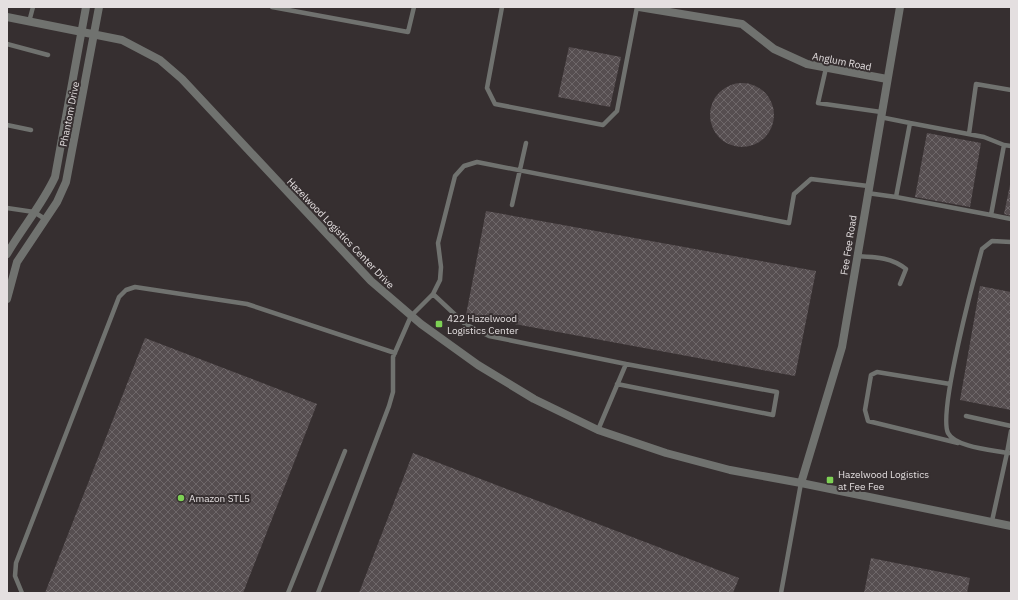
<svg xmlns="http://www.w3.org/2000/svg" width="1018" height="600" font-family="'IBM Plex Sans',sans-serif">
  <defs>
    <pattern id="building-cross-hatch" width="8" height="8" patternUnits="userSpaceOnUse"><rect width="8" height="8" fill="#564e50"/><path d="M0 0l8 8M0 8l8-8" fill="none" stroke="#6e6769"/></pattern>
  </defs>
  <rect width="100%" height="100%" fill="#362f30"/>
  <path fill="url(#building-cross-hatch)" d="M569,47L621,57L610,107L558,97Z
    M710 115a32 32 0 1 1 64 0a32 32 0 1 1-64 0Z
    M927,133L981,143L970,207L915,197Z
    M1010,185H1011V216L1004,214Z
    M486,211L816,271L795,376L466,315Z
    M980,286L1011,292V410L960,400Z
    M145,338L317,404L243,593H45Z
    M413,453L739,578L733,593H359Z
    M871,558L970,578L967,593H864Z"/>
  <g fill="none" stroke-linecap="round" stroke-linejoin="round">
    <path stroke="#70726f" stroke-width="4.5" d="M272,7L408,32L414,7
      M502,7L487,88L495,104L603,125L617,111L637,7
      M29,22L33,7
      M7,44L48,55
      M826,68L818,103L881,112
      M7,125L31,130
      M969,134L976,84L1011,90
      M1004,145L1011,146
      M867,193L896,197L910,123L880,117
      M896,197L991,215L1004,145L984,137L910,123
      M512,205L526,143
      M7,208L34,212L45,219
      M991,215L1011,219
      M856,256C875,257 891,257 906,269L900,284
      M433,294L465,324L489,336L626,364L598,430
      M617,384L773,415L777,392L626,364
      M950,384L877,372L871,375L865,410L868,421L958,443
      M966,416L1011,426
      M1011,431L1007,453H1011
      M992,521L1007,453C992,450 955,447 948,433C938,412 974,278 982,249L992,241L1011,242
      M22,593L15,576L16,563L119,297L126,290L135,287L247,304L395,353
      M288,593L345,451
      M318,593L389,406L393,392V357L411,316L433,294L440,280L441,267L438,243L455,176L464,166L477,162L789,223L794,194L811,179L868,186
      M781,593L801,483"/>
    <path stroke="#70726f" stroke-width="8" d="M639,7L742,24L774,49L807,64L887,79
      M7,17L122,40L160,60L182,79L371,281L421,324L478,365L534,399L598,430L666,453L730,470L801,483L1011,526
      M7,254C22,228 42,205 55,177L86,7
      M7,299L17,262L57,202L66,182L99,7"/>
    <path stroke="#70726f" stroke-width="8" d="M801,483L842,347L900,7"/>
  </g>
  <g fill="#7dd154" stroke="#362f30" stroke-width="1.5">
    <rect x="435" y="320" width="8" height="8" rx="2"/>
    <rect x="826" y="476" width="8" height="8" rx="2"/>
    <circle cx="181" cy="498" r="4"/>
  </g>
  <g text-anchor="middle" stroke-width="4" stroke-linejoin="round" paint-order="stroke">
    <g font-size="10" fill="#e4dfe0" stroke="#362f30">
      <text transform="translate(842 61) rotate(11)" y="4">Anglum Road</text>
      <text transform="translate(69 114) rotate(-79)" y="4">Phantom Drive</text>
      <text transform="translate(341 233) rotate(46)" y="4">Hazelwood Logistics Center Drive</text>
      <text transform="translate(848 245) rotate(-81)" y="4">Fee Fee Road</text>
    </g>
    <g font-size="10" fill="#e4dfe0" stroke="#362f30" text-anchor="start">
      <text x="447" y="322">422 Hazelwood<tspan x="447" dy="12">Logistics Center</tspan></text>
      <text x="838" y="478">Hazelwood Logistics<tspan x="838" dy="12">at Fee Fee</tspan></text>
      <text x="189" y="502">Amazon STL5</text>
    </g>
  </g>
  <rect width="1018" height="600" fill="none" stroke="#e4dfe0" stroke-width="16"/>
</svg>
